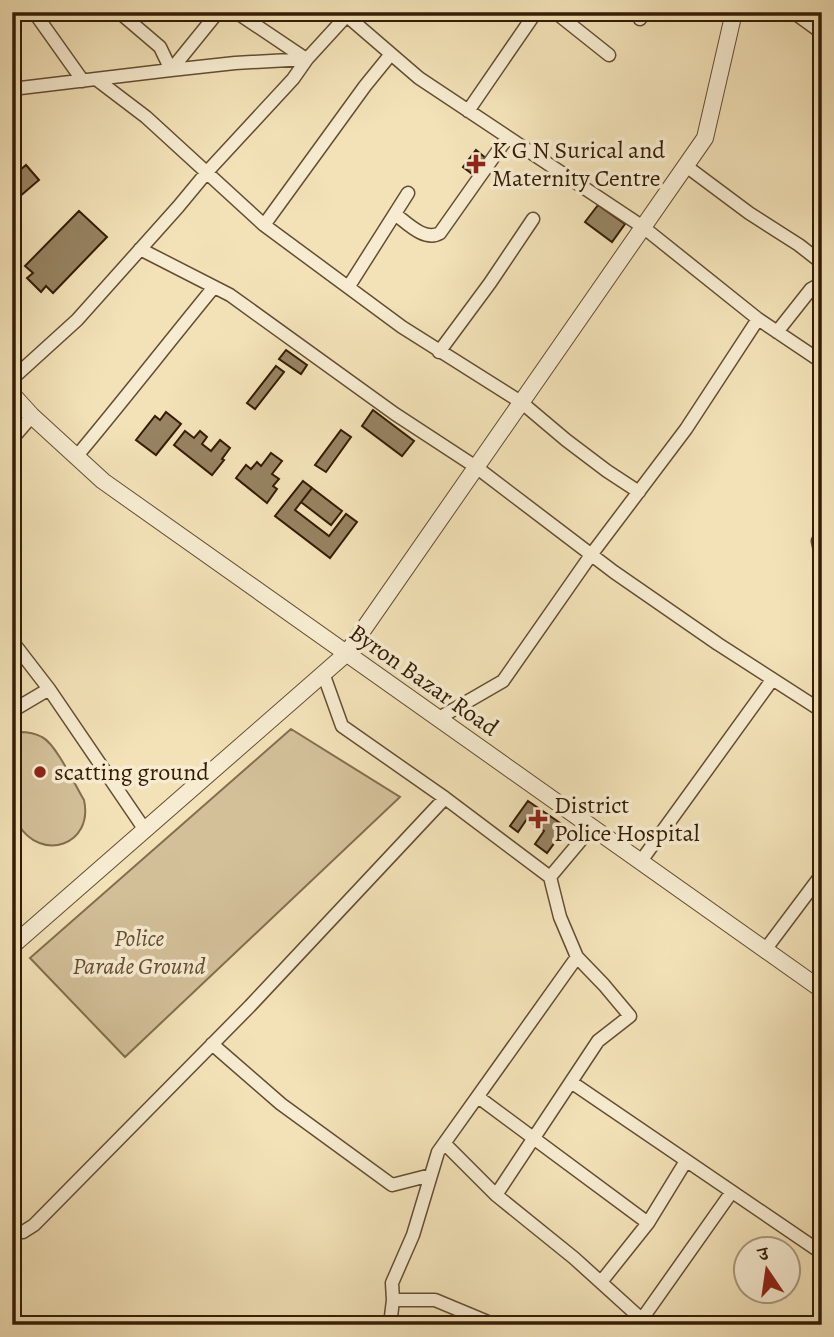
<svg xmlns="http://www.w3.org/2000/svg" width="834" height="1337" font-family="Alegreya,'Noto Serif Devanagari',serif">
  <rect width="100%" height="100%" fill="#f3e2b8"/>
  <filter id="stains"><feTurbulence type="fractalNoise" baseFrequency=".00286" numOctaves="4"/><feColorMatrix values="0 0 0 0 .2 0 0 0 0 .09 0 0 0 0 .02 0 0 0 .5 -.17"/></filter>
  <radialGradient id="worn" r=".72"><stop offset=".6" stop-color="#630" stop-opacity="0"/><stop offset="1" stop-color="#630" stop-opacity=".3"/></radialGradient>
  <path fill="#d3c099" stroke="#846e4e" stroke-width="2" d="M291,729L400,797L125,1057L30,958Z
    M19,732C27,732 35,733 42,737C56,744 75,785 84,800C94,845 41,863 18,824C17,824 12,816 12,815C11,809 12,800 12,793C12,773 12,753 12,733Z"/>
  <path fill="#978362" stroke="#341c04" stroke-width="2" d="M476,150L488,160L475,176L463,167Z
    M26,165L39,180L12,203V177Z
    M598,205L625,224L612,242L585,222Z
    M79,211L107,237L53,293L46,286L41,292L27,278L33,273L25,266Z
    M286,350L307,365L301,374L279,359Z
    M276,366L284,372L255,409L247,403Z
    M373,410L414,441L402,456L362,426Z
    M166,412L181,424L156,455L136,440L155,416L160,420Z
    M341,430L351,437L326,472L315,465Z
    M185,431L194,438L200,431L207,437L202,444L211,451L220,440L230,448L222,459L224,460L212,475L174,445Z
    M271,453L282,461L272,474L279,479L273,486L277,489L267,503L236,478L246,465L251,469L257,462L261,466Z
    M303,481L312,488L295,510L329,536L346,514L357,522L330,558L275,516Z
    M312,488L342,511L331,525L301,502Z
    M528,801L566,827L547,853L535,844L544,831L527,819L518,832L510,826Z"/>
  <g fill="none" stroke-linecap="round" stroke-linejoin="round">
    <defs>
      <path id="minor" d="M34,12L83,81
        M119,12L160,47L171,70L218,12
        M236,12L306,59
        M555,12L609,55
        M793,12L822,33
        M347,16L419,78L643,227L758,319L822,362
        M640,19L644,12
        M96,79L146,117L264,225L402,327L521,402L566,440L607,471L639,492
        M12,89L171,70L235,63L307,59
        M468,111L536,12
        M686,166L749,213L799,245L822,263
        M395,214C407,223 425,242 440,233L507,138
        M264,225L365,86L391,54
        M140,249L230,295L395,414L476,467L614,572L718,644L822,711
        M349,286L408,193
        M777,332L811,289L822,283
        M439,352L490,283L533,219
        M12,379L77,320L178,207L207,172L293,79L307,59L350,12
        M12,439L32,416
        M76,457C123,401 168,343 214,287
        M822,535L818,541L822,560
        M12,641L49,689L145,830
        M323,673L342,726L445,798L550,877L560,917L577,957
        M12,711L49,689
        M439,718L503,681L591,555L686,429L758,319
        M641,861L772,680
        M550,877L592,827
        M765,950L822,874
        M212,1044L281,1104L392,1185L431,1175
        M571,1082L822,1253
        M478,1097L648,1223
        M445,1144L496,1195L574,1258L648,1325
        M12,1226L18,1232H23L34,1225L250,1006L445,798
        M601,1282L648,1223L686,1161
        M393,1300H435L495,1325
        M642,1319L731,1193
        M390,1325L393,1300L392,1283L413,1235L438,1152L577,957L604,985L630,1016L598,1041L496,1195
        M818,1325L822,1318"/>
      <path id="tertiary" d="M12,394L32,416L103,481L822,990
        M12,946L347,653L705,138L734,12"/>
    </defs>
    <use href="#minor" stroke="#644e31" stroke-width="15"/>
    <use href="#tertiary" stroke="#644e31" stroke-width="18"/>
    <use href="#minor" stroke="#f7ecd1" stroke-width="12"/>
    <use href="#tertiary" stroke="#f7ecd1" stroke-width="16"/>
  </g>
  <g fill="#8f2418" stroke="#f7ecd1" stroke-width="2.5">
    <path d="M472.5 153.5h7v7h7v7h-7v7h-7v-7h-7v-7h7z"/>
    <circle cx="40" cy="772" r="7"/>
    <path d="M534.5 808.5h7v7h7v7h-7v7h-7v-7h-7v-7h7z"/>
  </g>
  <g text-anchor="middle" stroke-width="7" stroke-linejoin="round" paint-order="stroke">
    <g font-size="24" fill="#341c04" stroke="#f7ecd1" text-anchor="start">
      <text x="492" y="158">K G N Surical and<tspan x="492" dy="28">Maternity Centre</tspan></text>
      <text x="54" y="780">scatting ground</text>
      <text x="554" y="813">District<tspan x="554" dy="28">Police Hospital</tspan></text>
    </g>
    <g font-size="24" fill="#341c04" stroke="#f7ecd1">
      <text transform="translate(424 680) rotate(35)" y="8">Byron Bazar Road</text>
    </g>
    <g font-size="24" font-style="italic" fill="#644d31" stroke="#f7ecd1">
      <text x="139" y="946">Police<tspan x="139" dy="28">Parade Ground</tspan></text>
    </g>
  </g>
  <rect width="834" height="1337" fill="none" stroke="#f3e2b8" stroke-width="42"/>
  <rect x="14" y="14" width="806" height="1309" fill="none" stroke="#341c04" stroke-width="3.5"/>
  <rect x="21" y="21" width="792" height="1295" fill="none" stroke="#341c04" stroke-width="2"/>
  <g transform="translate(767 1270) rotate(347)"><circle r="33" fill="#f7ecd1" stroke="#a9997f" stroke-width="2"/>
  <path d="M0-5L12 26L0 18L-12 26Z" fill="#8f2418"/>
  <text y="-10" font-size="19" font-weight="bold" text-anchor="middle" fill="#341c04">उ</text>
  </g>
  <rect width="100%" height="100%" filter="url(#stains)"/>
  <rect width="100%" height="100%" fill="url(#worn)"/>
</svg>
